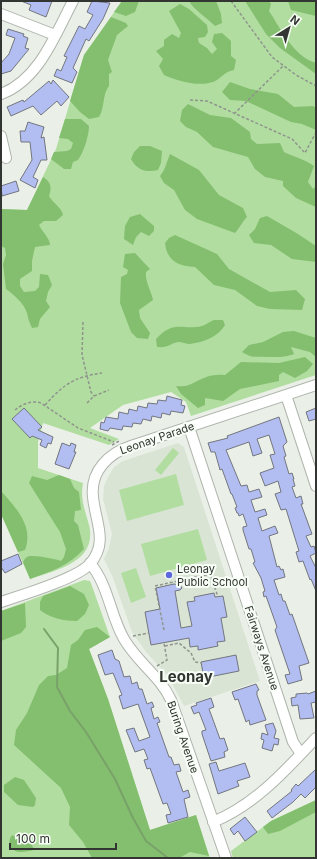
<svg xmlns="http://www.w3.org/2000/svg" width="317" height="859" font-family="Inter,sans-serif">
  <rect width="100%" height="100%" fill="#eaf0e7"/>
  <path fill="#d9e4d5" d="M178,443L184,447L260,681L184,706L168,676L146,652L132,632L113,578L104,559L109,548L112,534L103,499L104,486L108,477L114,467L123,461Z"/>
  <path fill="#b1dea0" d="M122,1H316V375L191,416L186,402L171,392L123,405L90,428L119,439L109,445L43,423L38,442V468L83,483C80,499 85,510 89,525C98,562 56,570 30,579L1,514V209L27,210L56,149L84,55Z
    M173,448L179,453L161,475L155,470Z
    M176,474L184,505L127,521L119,490Z
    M198,529L207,560L150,576L141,544Z
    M136,568L146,597L131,603L121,573Z
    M84,580L90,581L92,586L110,637L89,649L108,699L150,830L196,815L210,858H1V611Z
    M316,800V858H233L231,851L271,821Z"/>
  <path fill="#84be6f" d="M122,1H139L135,12L126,16L114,12Z
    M189,1H216L221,14L222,23L215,26C207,18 193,9 189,1Z
    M245,1H269L271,4L269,11C281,29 293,56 316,63V74L280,48L266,34Z
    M288,1H316V16L291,10Z
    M180,4L189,9L207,25L208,32L205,37L198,38L199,43L207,48L212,54L217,49L212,42L214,34L222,33L231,41V56L236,60L234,70C223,72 221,79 213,82C197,87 178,81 164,75L159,66L163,59L156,51L164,46V40L172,34L179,38L181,33L169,11Z
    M111,17L126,23L128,26L117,35L108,60L112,72L109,74V86C102,95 105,107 99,117L89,119L80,112L70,101L84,55Z
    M230,82L250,89L278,94L294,107L313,106L316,108V130L302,124L291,122L246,101L230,100L222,92Z
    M188,104L210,115L231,118L250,132L251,139L257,144L280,143L284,152C294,157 304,159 314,166L308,182L313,189L316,186V207L296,198L283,186V181L265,177L255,169L248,157L213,147L197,132L186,127L180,121L182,110Z
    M65,119H81L89,126C89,135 84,152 78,160L73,162L71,169H64L51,159L54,152L67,151L71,149L73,143L68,139L59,138Z
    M140,146H150L162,151L161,163L158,170C146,173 137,170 131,159L134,152Z
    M170,154L199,170L219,195L243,208L247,217C242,222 240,227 235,233L197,219L185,210L174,190L164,183L160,176L164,170Z
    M43,177C51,182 52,187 49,196C53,203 62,208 63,215L56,221H44L39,225C42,232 50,238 50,245L35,247L32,261V271L20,279V286L24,292L35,291L39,287L40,274L48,275L52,285L48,292L46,301L50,307L40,319L38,327L32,328C29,322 28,318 27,313C24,303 13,294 6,289L3,264L6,255L5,248L1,246V209L27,210Z
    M140,214L154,226V231L149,236L141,232L136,237L133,245L124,239L125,226L130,217Z
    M267,216L298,234L316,246V262L292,259L271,245L254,243L249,235L255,229L260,218Z
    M175,235L217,254L229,269L270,292L296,290L305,299L302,310L270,309L257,306L235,290L214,285L195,267C178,266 167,261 165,243L169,238Z
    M135,253L150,269L146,272C145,282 151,290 153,300L139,310L140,318L150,333L148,339L137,338L131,332L120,303L121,277L127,274L128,270L123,267L125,254Z
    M214,320H223L225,325C218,337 204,342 190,344C186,344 182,342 178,342C168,344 170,348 157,347L156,339C175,319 182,331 202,326C206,325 210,321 214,320Z
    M294,331L316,338V357L310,352L291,347L294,354C283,358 277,357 266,357C254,356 254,359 242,352L249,345L263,342L283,332Z
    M305,357L313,364L307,371L295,378L283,372L279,375V381L240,389L223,401L205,398V405L198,408L181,394L176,386C194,389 201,372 225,375L241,362L279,363Z
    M59,475L70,479L74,488L79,492L81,510L75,511L74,521L78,525L84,549C70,565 50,572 30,579L23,562C24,560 25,558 27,557C31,554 56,559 61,561L64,557L66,549L60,532L29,483L32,476L47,480Z
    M1,491C16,508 34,526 25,550L18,552L1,514Z
    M70,586L84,594L89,605L85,614L77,621C65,621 49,618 40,610V602L43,596Z
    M25,603L26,627L21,633L1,641V611Z
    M97,627L110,637L89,649L108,699L150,830L196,815L209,856L190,852L179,858H92L83,842L69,825L70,807L61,788L14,745L16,730L27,713L39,685L48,676L56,675L67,668L71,645L78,640L85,630Z
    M15,777L24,780L36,798L35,805L33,807L18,805L4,792V785Z
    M316,800V812L280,831L268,834L263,827L271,821Z
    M12,835L32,845L34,850C24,852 15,855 9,845L10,838Z"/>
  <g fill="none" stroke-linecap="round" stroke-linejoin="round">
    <path stroke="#79a269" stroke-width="2" d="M44,629L58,648L57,687L70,711L86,732L115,779L133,818L146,841L168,858"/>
  </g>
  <path fill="#b2bdf1" stroke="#73767e" d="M21,1H52L46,17L29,10L31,5Z
    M92,1L110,3L103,19L89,41L86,39L73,68L77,72L72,83L54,76L57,69L61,71L67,57L64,56L79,26L85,29L93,15L87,12Z
    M8,29L24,34L23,36L28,38L25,48L29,49L11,71L1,74V63L9,54L15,38L6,35Z
    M53,80L69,97L61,106L57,101L41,115L33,106L11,116L7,107L23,100L24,102L49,81L51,84Z
    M28,122L44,127L41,138L44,137L47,160H41L33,177L38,180L35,188L20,180L32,160L30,142H21L20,131H25Z
    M16,181L19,191L2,196L1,186Z
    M167,396L182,400L181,405L185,406L183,413L171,411L170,415L162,413L161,418L152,416L151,421L143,419L141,424L133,423L132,427L123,426L122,430L110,428L108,431L100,429L101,422L104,423L106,417L118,419L119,412L128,414L129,409L137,411L138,406L147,408L148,403L157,404L158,400L166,401Z
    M24,408L42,427L38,430L53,437L51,444L48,443L46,448L40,445L42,440L32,436L30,438L12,419Z
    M316,408V419L309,421L306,412Z
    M279,417L287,442L283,446L286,456L284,457L289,474L292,473L294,479H293L295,486L292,487L296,498L301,496L303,504H301L312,534L306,536L311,547L314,546L316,553L310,556L316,568V591L311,579L310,580L303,561L299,562L296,552L299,551L286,509L281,510L275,494L281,492L278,481L265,486L260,473L274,468L270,455L275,454L269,435L257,439L262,453L253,456L249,442L226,450L241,486L247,485L249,492L259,489L262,497L251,500L255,512L265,509L267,515L258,518L262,531L275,526L278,533L269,536L277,567L279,566L281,570L283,569L285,577L274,580L279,595L281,594L283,601H285L290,615L292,614L309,663L299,666L302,680L288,684L285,675L290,674L275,630L277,627L266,596L264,597L263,592L265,591L261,578L253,563L255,562L251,549H249L243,530V527L247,526L243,514L239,516L238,513H237L235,508L237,507L232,494H231L222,469L220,470L215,452H211L208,443L228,438L227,436Z
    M62,443L70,446L71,443L76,445L74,452H76L69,469L55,464Z
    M18,554L22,564L5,573L1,567V561Z
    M174,584L180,585L182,588L180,590L175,591L181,628L192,626L187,602L195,601L194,597L214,593L215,597L223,596L227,617L221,618L225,641L217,642L218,646L198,650V646L190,647L189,638L151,645L145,612L160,609L156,588Z
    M112,650L115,659L119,661L124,677L130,676L132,684L137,682L139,689H142L147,704L152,702L154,707L151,708L154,719L158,717L160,722L157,723L169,757H171L174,765L179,764L181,771L176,772L183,792L188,790L190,797L184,799L188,817L168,823L166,815L171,814L167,803L163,804L150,768L147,769L144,760L148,759L144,749L135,752L126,730L134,728L139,741L150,737L138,704L123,709L119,696L122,695L113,673L105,675L98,655Z
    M236,655L239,671L204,678L201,662Z
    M256,684L259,690L257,691V695L266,720L250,725L249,720L246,722L238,699L235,700L232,692Z
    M316,691V702L311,703L314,718L300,719L298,705L292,706L291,698L296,697V694L307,693L308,694Z
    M211,698L214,707L209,709L212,717L220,739L224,738L228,750L224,752L225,757L211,761L202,734V731L206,730L199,712L194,714L191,707L197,705L196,703Z
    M273,723L276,731L274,738L279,739L278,745L274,744L272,751L262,748L264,740L261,739L262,733L268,735L265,725Z
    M216,762L219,771L245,763L250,777L237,781L239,786L218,794L209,764Z
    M316,769V787L305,798L301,794L293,802L272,818L267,811L292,791L291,790L296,784L298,786Z
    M245,817L257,832L245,841L238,831L234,835L230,829Z"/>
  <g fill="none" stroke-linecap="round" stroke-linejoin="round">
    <defs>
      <path id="minor" d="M1,14L55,35
        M1,94C39,80 55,35 73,1
        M1,136L6,158
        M286,395L316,486
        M189,427L293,742L301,754
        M90,563C109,586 110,615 124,639C137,662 160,676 171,700L226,858
        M1,602C22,595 76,579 90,564C109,542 95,521 93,497C90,471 109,453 131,446L316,385
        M213,822C255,805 286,770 316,738"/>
    </defs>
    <use href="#minor" stroke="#aeb5ac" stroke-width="12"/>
    <path stroke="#8f948d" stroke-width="1.5" stroke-dasharray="3 2" stroke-linecap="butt" d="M231,1L272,57L296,75L316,86
      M190,100L207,101L292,139L305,153L315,134
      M234,114L283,66
      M83,322L82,355L91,392L94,396
      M87,403L94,396L109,390
      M45,405C64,384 74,377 102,373
      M15,410C22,404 32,400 41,403L78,428L114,442
      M112,445L119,441
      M164,630L155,586L210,574L218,597
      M133,636L149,633
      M165,646L179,643L191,653L195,662L202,663
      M157,666L167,660L164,643"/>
    <use href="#minor" stroke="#fff" stroke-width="10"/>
  </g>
  <circle fill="#5d68df" stroke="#f7fef5" stroke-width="1.5" cx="169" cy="575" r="4"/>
  <g text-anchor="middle" stroke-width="4" stroke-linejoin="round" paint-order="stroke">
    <g font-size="11" fill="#323531" stroke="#f7fef5">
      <text transform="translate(157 438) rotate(-19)" y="4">Leonay Parade</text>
      <text transform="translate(262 648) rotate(72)" y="4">Fairways Avenue</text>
      <text transform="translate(183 737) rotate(71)" y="4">Buring Avenue</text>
    </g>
    <g font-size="11" fill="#323531" stroke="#f7fef5" text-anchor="start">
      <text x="177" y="573">Leonay<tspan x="177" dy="13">Public School</tspan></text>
    </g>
    <g font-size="15" font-weight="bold" fill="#323531" stroke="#f7fef5">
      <text x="186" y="682">Leonay</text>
    </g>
  </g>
  <rect width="317" height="859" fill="none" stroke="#323531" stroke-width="4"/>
  <g transform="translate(289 28) rotate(37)" stroke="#f7fef5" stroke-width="3" paint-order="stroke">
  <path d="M0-3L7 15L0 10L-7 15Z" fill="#323531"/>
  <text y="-6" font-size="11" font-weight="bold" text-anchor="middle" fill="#323531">N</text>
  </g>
  <path d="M10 843v6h106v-6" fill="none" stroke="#323531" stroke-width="2"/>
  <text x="16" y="843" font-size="12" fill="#323531" stroke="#f7fef5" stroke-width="3" paint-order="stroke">100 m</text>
</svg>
